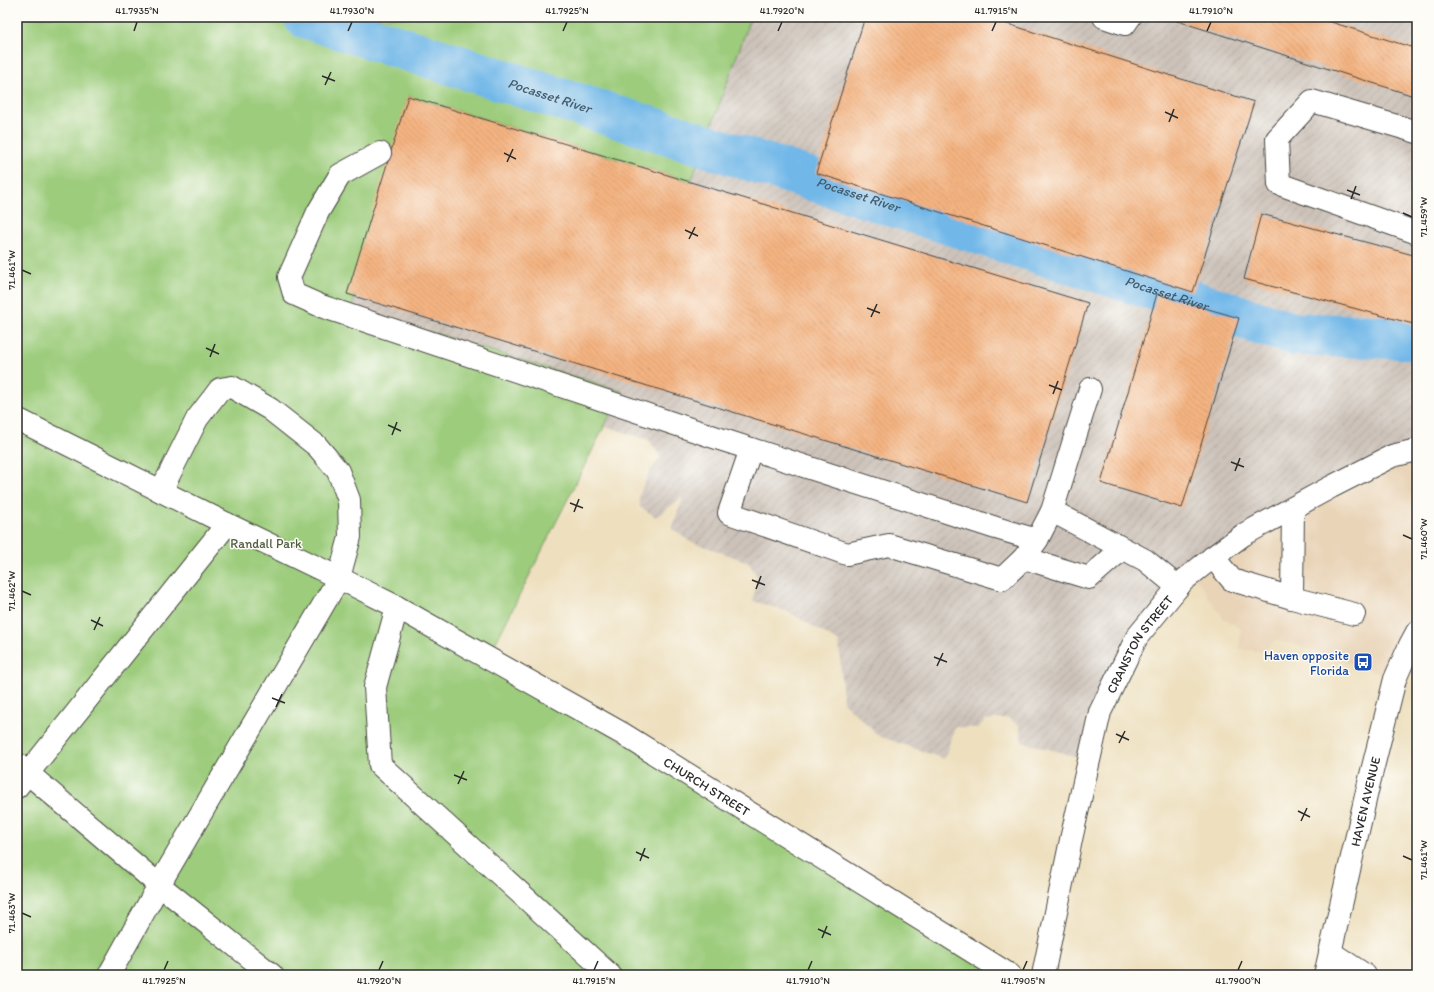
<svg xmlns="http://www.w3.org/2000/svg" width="1434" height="992" font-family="Itim,sans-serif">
  <defs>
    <pattern id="industrial-furrows" width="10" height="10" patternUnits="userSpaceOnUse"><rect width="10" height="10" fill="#ccc2b9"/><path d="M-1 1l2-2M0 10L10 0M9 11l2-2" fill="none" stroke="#afa79f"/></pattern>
    <pattern id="building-back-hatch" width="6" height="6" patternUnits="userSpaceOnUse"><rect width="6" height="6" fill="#f4b381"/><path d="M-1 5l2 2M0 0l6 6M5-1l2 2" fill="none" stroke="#d19a70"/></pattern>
  </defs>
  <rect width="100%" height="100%" fill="#fdfcf7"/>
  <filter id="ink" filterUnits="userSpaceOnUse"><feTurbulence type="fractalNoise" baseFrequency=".025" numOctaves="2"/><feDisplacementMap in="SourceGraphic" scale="8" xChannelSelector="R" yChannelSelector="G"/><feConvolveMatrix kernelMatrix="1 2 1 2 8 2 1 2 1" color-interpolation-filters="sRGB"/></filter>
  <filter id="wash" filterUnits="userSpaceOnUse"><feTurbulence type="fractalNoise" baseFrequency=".012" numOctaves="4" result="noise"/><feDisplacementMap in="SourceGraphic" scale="16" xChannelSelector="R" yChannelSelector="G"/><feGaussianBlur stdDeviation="0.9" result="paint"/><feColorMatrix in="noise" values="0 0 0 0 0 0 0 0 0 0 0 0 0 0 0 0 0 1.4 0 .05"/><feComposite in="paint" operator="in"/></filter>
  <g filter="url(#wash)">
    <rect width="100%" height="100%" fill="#eee0bf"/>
    <path fill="#e9d4b8" d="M1417,447V637L1391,677L1290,643L1275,641L1261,652L1240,649L1241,629L1223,618L1192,573Z"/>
    <path fill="url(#industrial-furrows)" d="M317,17H1417V447L1244,531L1136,632L1086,759L1022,742L1019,725L1008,718L985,720L978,728L955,727L947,752L944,759L879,736L843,702L839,642L789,612L753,601L757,576L748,562L689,541L672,529L683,497L656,517L640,507L639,496L649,472L661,458L649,440L317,334Z"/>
    <path fill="#9ccc7b" stroke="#647c53" d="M17,17H751L691,182L408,96L352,308L622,391L488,658L1001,975H17Z"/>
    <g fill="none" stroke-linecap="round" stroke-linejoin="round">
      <path stroke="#71b7e8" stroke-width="43" id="s1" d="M305,17L1294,334L1417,338"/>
    </g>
    <g id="blocks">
      <path fill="url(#building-back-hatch)" d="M865,17H986L1254,102L1193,292L816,173Z
        M1165,17H1315L1417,49V97Z
        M408,96L1088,303L1027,502L347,294Z
        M1261,214L1417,256V325L1244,279Z
        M1157,294L1239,318L1182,508L1101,483Z"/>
    </g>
  </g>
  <g filter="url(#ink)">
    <use href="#blocks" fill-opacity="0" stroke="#484641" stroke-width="1"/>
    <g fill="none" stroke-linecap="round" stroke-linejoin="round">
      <defs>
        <g id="minor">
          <path d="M1104,17L1125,24L1130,17"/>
          <path d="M1417,132L1312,101L1277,139L1279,184L1417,233"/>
          <path d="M380,153L340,175L318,212L289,277L294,294L321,306L720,439L996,528L1037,540L1052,511"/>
          <path d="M1090,389L1052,511L1145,560L1178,587"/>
          <path d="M17,419L227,524L339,578L397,607L375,687L380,765L610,975"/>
          <path d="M751,449L729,513L847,554L889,545L1002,579L1024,558L1037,540"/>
          <path d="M1213,557L1232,580L1292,598L1354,614"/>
          <path d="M1024,558L1089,578L1122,549"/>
          <path d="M1292,598L1293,508"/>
          <path id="s2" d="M397,607L623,734L1010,975"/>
          <path d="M17,764L159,885L272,975"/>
          <path d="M17,787L227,524"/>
          <path d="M1330,952L1365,975"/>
          <path d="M109,975L159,885L339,578L350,537L349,500L338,471L317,446L270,409L232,387L220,389L197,419L161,491"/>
          <path id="s3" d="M1043,975L1072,835L1100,712L1137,637L1183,581L1213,557L1243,535L1331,487L1392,456L1417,450"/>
        </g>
        <g id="major">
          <path id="s4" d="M1325,975L1368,787L1395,679L1410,645L1417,632"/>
        </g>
      </defs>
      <use href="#minor" stroke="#484641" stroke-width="24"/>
      <use href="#major" stroke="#484641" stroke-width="24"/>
      <use href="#minor" stroke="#fff" stroke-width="22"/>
      <use href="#major" stroke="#fff" stroke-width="22"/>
    </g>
  </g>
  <path fill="none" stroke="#2b2b2b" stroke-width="1.5" d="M134,31L137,22M348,31L352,22M563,31L567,22M778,31L782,22M992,31L996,22M1207,31L1211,22M322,76L335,81M325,85L331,72M1165,112L1178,118M1169,122L1174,109M504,153L516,159M507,162L513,149M1347,190L1360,195M1351,199L1356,186M1403,213L1412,217M685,230L698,236M689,239L695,227M22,270L31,274M867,308L880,313M871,317L877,304M206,348L219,354M210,357L215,344M1049,385L1062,390M1053,394L1058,381M388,425L401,431M392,435L397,422M1231,462L1244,467M1235,471L1240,458M570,503L583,508M574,512L579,499M1403,535L1412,539M752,580L765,585M756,589L761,576M22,591L31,595M91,620L103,626M94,630L100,617M934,657L947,662M937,666L943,653M272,698L285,703M276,707L282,694M1116,734L1129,740M1119,743L1125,731M454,775L467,780M458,784L464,771M1298,811L1310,817M1301,821L1307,808M636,852L649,858M1403,856L1412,860M640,861L645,848M22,913L31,917M818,929L831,935M822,938L827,926M164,970L168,961M379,970L383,961M594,970L598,961M808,970L812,961M1023,970L1027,961M1238,970L1242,961"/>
  <defs>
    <symbol id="bus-square" viewBox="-11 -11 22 22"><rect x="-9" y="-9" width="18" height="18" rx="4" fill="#1a4fb4" stroke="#fdfcf7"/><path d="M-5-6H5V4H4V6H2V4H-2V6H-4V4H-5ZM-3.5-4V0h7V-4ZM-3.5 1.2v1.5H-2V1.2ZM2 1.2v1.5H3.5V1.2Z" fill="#fff"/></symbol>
  </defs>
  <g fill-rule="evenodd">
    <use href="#bus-square" x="1352" y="651" width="22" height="22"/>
  </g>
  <g text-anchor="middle" stroke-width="3" stroke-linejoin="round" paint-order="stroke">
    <g font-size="13" fill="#4d5b43" stroke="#fdfcf7">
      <text x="266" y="548">Randall Park</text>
    </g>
    <g font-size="13" fill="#2b2b2b" stroke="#fdfcf7">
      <text dy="5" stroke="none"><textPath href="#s3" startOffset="348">CRANSTON STREET</textPath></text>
      <text dy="5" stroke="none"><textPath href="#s2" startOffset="358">CHURCH STREET</textPath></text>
      <text dy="5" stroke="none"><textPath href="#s4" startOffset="178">HAVEN AVENUE</textPath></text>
    </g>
    <g font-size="13" fill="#164399" stroke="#fdfcf7" text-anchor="end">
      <text x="1349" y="660">Haven opposite<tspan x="1349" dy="15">Florida</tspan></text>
    </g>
    <g font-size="14" font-style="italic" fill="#445c6d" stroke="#fdfcf7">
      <text dy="5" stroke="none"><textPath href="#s1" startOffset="257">Pocasset River</textPath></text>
      <text dy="5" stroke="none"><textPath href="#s1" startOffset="581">Pocasset River</textPath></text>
      <text dy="5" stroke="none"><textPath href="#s1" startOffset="905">Pocasset River</textPath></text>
    </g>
  </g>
  <rect width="1434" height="992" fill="none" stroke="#fdfcf7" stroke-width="44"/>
  <rect x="22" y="22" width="1390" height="948" fill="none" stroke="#2b2b2b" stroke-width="1.5"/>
  <g font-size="10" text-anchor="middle" fill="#2b2b2b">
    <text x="137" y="14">41.7935°N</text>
    <text x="352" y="14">41.7930°N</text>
    <text x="567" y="14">41.7925°N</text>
    <text x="782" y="14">41.7920°N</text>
    <text x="996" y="14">41.7915°N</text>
    <text x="1211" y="14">41.7910°N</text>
    <text transform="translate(1423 217) rotate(-90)" y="4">71.459°W</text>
    <text transform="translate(11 270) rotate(-90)" y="4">71.461°W</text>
    <text transform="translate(1423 539) rotate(-90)" y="4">71.460°W</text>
    <text transform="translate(11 591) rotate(-90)" y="4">71.462°W</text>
    <text transform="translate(1423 860) rotate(-90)" y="4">71.461°W</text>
    <text transform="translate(11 913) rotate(-90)" y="4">71.463°W</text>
    <text x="164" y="984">41.7925°N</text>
    <text x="379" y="984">41.7920°N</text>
    <text x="594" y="984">41.7915°N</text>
    <text x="808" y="984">41.7910°N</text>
    <text x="1023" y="984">41.7905°N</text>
    <text x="1238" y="984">41.7900°N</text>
  </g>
</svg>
